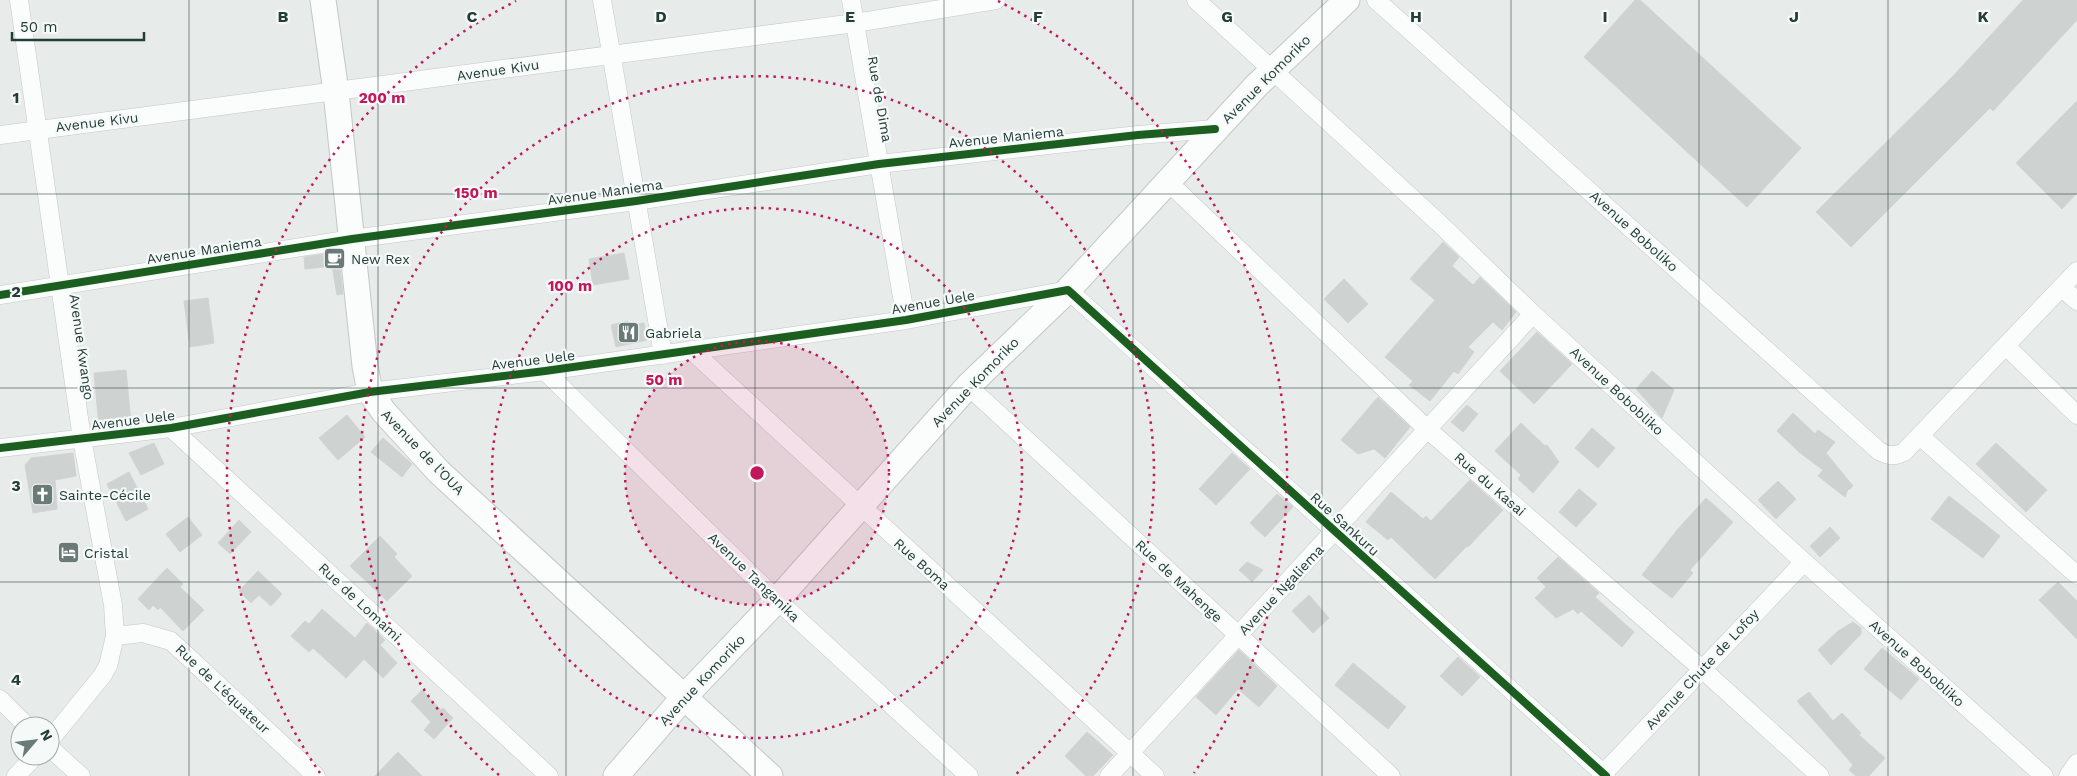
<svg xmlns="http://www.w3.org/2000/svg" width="2077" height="776" font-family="'Work Sans',sans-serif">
  <rect width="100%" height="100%" fill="#e7ebe9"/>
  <path fill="#ced2d1" stroke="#d0d4d2" d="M1635,0H1640L1801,148L1747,207L1584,57Z
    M2023,0H2077V20L1993,111L1990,108L1851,247L1816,212L1954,75Z
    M2077,101V193L2062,209L2016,163Z
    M1443,242L1459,257L1452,266L1473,285L1480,277L1516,312L1502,330L1493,322L1468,347L1474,352L1458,374L1454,371L1430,401L1409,385L1413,381L1385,357L1435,300L1410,279Z
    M338,252L343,294L337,295L332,266L305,269L304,257Z
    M624,253L629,279L593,285L589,259Z
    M1344,279L1368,304L1348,323L1324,299Z
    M208,298L214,343L190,347L184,301Z
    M628,321L629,326L644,323L647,340L616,347L611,325Z
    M1537,332L1572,364L1534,404L1500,371Z
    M126,370L131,422L99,426L94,373Z
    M1652,371L1674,390L1662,418L1636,389Z
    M1378,397L1410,427L1385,458L1374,449L1358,454L1341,440Z
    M1467,405L1478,414L1463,432L1451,422Z
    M1793,413L1815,434L1818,430L1835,442L1826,453L1853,486L1849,490L1848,489L1845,497L1818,476L1823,470L1799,452L1777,431Z
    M347,415L365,437L338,460L319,438Z
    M1521,423L1545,446L1547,445L1559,462L1533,493L1518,479L1521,475L1495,451Z
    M1592,428L1615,448L1598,468L1575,448Z
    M383,438L412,464L402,477L371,452Z
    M154,443L164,464L141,475L129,453Z
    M1996,443L2047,490L2026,512L1976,464Z
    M73,453L76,476L55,480L57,509L33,513L25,465L31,458Z
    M1232,453L1250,469L1216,505L1199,489Z
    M129,472L148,509L126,521L107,484Z
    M1470,480L1503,510L1468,547L1467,546L1435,579L1391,537L1388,540L1366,522L1391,492L1423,519L1426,516L1431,521Z
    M1778,481L1796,499L1776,519L1758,500Z
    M1579,489L1597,504L1576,527L1559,512Z
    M1277,494L1293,507L1265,537L1250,523Z
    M1949,496L2000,536L1983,558L1931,519Z
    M1706,498L1733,522L1690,570L1693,573L1672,598L1642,575L1677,530Z
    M188,517L202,535L180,552L166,534Z
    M239,520L251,532L230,554L218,543Z
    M1830,527L1840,538L1820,557L1810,546Z
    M380,536L397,554L394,557L412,576L387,601L350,566Z
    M1558,557L1599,593L1595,597L1634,632L1622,647L1581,611L1578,614L1573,609L1556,618L1535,598L1546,587L1537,578Z
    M1247,562L1263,570L1252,582L1239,570Z
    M167,568L183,584L180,587L204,610L183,631L160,607L158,610L153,605L149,610L138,599Z
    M258,571L282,594L271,606L259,595L251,603L239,591Z
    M2058,582L2077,601V639L2039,600Z
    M1309,595L1329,618L1313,633L1292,611Z
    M322,609L355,638L367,623L385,640L380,645L397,663L383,678L364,659L346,678L313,648L309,652L291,636L305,621L309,624Z
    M1853,622L1861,628V634L1831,665L1818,650L1838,631Z
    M1882,648L1919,679L1901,700L1864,669Z
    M1239,650L1277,686L1259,707L1238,689L1216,715L1196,697Z
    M1458,657L1480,677L1462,696L1440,676Z
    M1353,663L1406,707L1388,729L1335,685Z
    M422,690L441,710L443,708L453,718L434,739L424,730L431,722L411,701Z
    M1809,692L1833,721L1842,713L1861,733L1859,735L1885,758L1869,776H1856L1849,770L1853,765L1797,701Z
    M1087,732L1113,755L1093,776H1086L1065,756Z
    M398,752L422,776H375Z"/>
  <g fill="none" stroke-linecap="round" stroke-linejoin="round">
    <defs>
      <path id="street" d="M19,0L82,439L113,605L115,636L108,666L102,676L50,740
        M602,0L663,355
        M851,0L906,320
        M1196,0L1440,224L1533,314L1804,562L2044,776
        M1376,0L1879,451C1889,456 1894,457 1904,452L2077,271
        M0,135L855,23L996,0
        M1168,182L1426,428L1702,669L1820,776
        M2062,288L2077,301
        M0,295L352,239L636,201L879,164L1138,135L1215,129
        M2006,346L2077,415
        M691,350L1155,776
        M545,371L777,600L969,776
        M968,386L1391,776
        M171,428L549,776
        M1920,436L2077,575
        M0,448L171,428L370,392L545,371L906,320L1068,290L1606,776
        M115,636L143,633L171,641L316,776
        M0,699L27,726
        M50,748L81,776
        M16,776L35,756
        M1109,776L1533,314
        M1601,776L1804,562
        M2068,776L2077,763"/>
      <path id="secondary" d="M323,0L336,92L365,366L370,392L384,412L439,472L770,776
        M616,776L684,697L777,600L968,386L1068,290L1257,85L1347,0"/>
    </defs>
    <use href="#street" stroke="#c4c8c6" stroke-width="19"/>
    <use href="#secondary" stroke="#c3c9c6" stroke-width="27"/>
    <use href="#street" stroke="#fbfcfc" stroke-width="18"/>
    <use href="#secondary" stroke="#fbfcfc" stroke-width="25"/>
    <defs>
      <path id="cycleway" d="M0,295L352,239L636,201L879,164L1138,135L1215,129
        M0,448L171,428L370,392L545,371L906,320L1068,290L1606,776"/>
    </defs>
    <use href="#cycleway" stroke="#f5faf8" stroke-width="11"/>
    <use href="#cycleway" stroke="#1b5e20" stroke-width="8"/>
  </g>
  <path fill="none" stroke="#253d39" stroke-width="1" stroke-opacity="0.55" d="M189,0V776M378,0V776M566,0V776M755,0V776M944,0V776M1133,0V776M1322,0V776M1511,0V776M1699,0V776M1888,0V776M0,194H2077M0,388H2077M0,582H2077"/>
  <circle cx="757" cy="473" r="132" fill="#c2185b" fill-opacity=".12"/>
  <g fill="none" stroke="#c2185b" stroke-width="2.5" stroke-dasharray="2.5 5">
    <circle cx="757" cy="473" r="132"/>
    <circle cx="757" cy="473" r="265"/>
    <path d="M499 775A397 397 0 1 1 1015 775"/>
    <path d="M320 773A530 530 0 0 1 516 1M998 1A530 530 0 0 1 1194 773"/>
  </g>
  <defs>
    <symbol id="cafe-square" viewBox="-11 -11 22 22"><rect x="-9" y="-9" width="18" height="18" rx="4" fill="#697a77" stroke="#f5faf8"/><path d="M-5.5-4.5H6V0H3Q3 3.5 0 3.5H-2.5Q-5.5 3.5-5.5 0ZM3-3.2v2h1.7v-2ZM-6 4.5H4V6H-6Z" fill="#fff"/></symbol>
    <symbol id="restaurant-square" viewBox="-11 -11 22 22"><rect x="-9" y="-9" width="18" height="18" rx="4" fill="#697a77" stroke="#f5faf8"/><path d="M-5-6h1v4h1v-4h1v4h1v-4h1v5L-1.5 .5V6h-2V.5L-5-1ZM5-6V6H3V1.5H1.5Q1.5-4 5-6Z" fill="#fff"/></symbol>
    <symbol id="church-square" viewBox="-11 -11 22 22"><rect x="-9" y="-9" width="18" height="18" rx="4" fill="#697a77" stroke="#f5faf8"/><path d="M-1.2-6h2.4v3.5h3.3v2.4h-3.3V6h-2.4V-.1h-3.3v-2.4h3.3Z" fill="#fff"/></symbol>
    <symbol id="hotel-square" viewBox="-11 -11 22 22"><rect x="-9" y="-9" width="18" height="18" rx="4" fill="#697a77" stroke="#f5faf8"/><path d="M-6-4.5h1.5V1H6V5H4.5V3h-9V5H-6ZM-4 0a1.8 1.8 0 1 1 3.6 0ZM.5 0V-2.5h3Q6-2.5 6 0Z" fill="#fff"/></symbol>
  </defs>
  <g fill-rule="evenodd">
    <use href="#cafe-square" x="322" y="246" width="25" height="25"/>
    <use href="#restaurant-square" x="616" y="320" width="25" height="25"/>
    <use href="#church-square" x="30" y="482" width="25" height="25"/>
    <use href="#hotel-square" x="56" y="540" width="25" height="25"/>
  </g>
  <g text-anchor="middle" stroke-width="4.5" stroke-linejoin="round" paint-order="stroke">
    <g font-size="14" fill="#253d39" stroke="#f5faf8">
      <text transform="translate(498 70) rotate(-8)" y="5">Avenue Kivu</text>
      <text transform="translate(1266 79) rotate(-45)" y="5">Avenue Komoriko</text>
      <text transform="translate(880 99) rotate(80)" y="5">Rue de Dima</text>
      <text transform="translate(97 122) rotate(-7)" y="5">Avenue Kivu</text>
      <text transform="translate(1006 137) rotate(-6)" y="5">Avenue Maniema</text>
      <text transform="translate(605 192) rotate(-8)" y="5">Avenue Maniema</text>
      <text transform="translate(1634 231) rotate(42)" y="5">Avenue Boboliko</text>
      <text transform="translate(204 250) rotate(-9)" y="5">Avenue Maniema</text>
      <text transform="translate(933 302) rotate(-10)" y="5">Avenue Uele</text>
      <text transform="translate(82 347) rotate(82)" y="5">Avenue Kwango</text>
      <text transform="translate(533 360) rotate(-7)" y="5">Avenue Uele</text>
      <text transform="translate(975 382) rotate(-46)" y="5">Avenue Komoriko</text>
      <text transform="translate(1617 391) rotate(43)" y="5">Avenue Bobobliko</text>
      <text transform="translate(133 420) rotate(-7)" y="5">Avenue Uele</text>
      <text transform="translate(423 452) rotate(46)" y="5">Avenue de l’OUA</text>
      <text transform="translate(1490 484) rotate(41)" y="5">Rue du Kasai</text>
      <text transform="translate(1345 524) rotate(42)" y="5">Rue Sankuru</text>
      <text transform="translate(922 564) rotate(42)" y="5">Rue Boma</text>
      <text transform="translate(754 577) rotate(44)" y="5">Avenue Tanganika</text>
      <text transform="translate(1179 581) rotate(43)" y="5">Rue de Mahenge</text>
      <text transform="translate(1281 590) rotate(-47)" y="5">Avenue Ngaliema</text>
      <text transform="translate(360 602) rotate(43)" y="5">Rue de Lomami</text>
      <text transform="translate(1917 663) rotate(42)" y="5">Avenue Bobobliko</text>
      <text transform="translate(1702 669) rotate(-47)" y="5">Avenue Chute de Lofoy</text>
      <text transform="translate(702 680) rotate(-47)" y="5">Avenue Komoriko</text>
      <text transform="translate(223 689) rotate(43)" y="5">Rue de L'équateur</text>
    </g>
    <g font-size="14" fill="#253d39" stroke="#f5faf8" text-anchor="start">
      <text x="351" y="264">New Rex</text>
      <text x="645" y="338">Gabriela</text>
      <text x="59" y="500">Sainte-Cécile</text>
      <text x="84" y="558">Cristal</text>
    </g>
  </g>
  <g font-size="16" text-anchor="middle" font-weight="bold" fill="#253d39" stroke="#f5faf8" stroke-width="4.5" stroke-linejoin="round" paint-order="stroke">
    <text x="283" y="22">B</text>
    <text x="472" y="22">C</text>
    <text x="661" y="22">D</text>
    <text x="850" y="22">E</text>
    <text x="1038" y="22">F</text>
    <text x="1227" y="22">G</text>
    <text x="1416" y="22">H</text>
    <text x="1605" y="22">I</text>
    <text x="1794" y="22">J</text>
    <text x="1983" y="22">K</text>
    <text x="16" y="103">1</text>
    <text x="16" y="297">2</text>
    <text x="16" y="491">3</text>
    <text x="16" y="685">4</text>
  </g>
  <circle cx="757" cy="473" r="8" fill="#c2185b" stroke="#f5faf8" stroke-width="2.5"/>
  <g font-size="15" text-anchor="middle" font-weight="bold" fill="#c2185b" stroke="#f5faf8" stroke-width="4.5" stroke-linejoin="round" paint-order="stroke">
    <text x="382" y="103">200 m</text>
    <text x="476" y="198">150 m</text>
    <text x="570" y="291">100 m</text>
    <text x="664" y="385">50 m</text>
  </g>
  <g transform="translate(35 741) rotate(62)"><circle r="24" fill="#f5faf8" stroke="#a2aeac"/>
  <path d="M0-4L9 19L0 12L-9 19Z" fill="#697a77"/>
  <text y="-8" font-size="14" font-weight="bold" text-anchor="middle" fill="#253d39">N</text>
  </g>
  <path d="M12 32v8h132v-8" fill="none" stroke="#253d39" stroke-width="2.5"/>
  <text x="20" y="32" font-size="15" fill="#253d39" stroke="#f5faf8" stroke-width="4" paint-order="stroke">50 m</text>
</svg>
